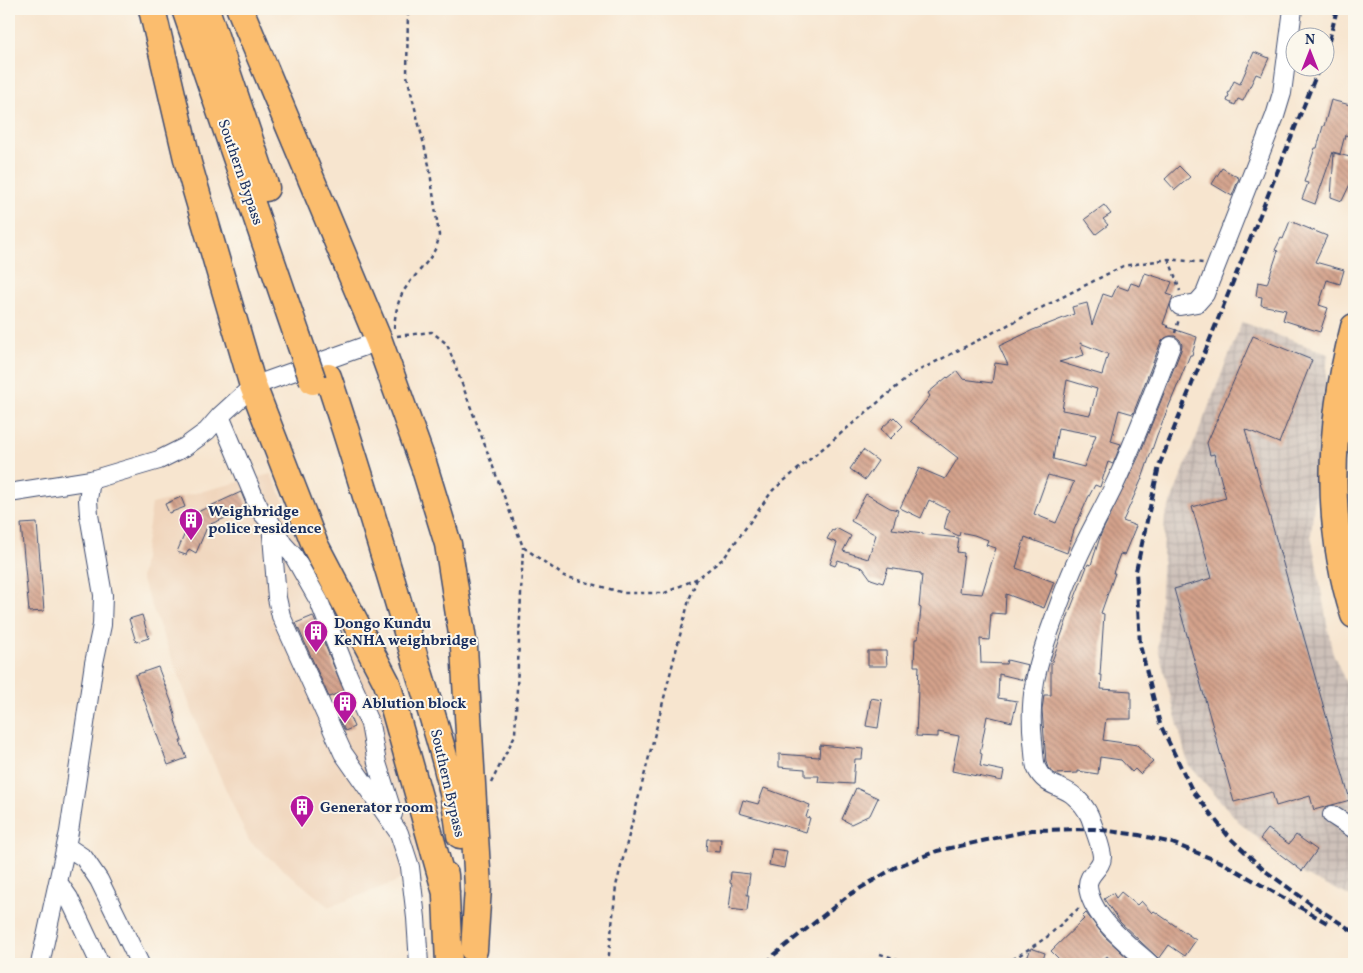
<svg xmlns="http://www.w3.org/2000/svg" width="1363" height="973" font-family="Vollkorn,serif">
  <defs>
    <pattern id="industrial-grid" width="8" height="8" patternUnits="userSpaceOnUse" patternTransform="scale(1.25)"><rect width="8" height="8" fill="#cec1b9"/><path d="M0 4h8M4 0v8" fill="none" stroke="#b0a6a1"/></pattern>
    <pattern id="building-back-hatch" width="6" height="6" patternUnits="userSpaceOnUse" patternTransform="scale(1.25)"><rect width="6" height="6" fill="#d4a28b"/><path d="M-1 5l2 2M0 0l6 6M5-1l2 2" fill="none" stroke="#ab8475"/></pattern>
  </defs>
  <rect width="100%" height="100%" fill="#fbf7ec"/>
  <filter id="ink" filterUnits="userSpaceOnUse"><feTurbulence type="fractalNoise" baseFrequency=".02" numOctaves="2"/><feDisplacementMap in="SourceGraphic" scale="10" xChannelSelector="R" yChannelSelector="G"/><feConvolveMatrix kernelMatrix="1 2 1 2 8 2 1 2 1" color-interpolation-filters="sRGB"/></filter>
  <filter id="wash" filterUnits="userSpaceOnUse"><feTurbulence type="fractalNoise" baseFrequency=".0096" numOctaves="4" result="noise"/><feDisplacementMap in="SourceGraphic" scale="20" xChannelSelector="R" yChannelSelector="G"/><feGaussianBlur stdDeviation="1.12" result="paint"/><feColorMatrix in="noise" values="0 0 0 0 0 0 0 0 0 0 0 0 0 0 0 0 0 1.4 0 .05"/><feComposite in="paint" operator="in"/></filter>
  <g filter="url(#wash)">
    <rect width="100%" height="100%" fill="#f7e5cf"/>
    <path fill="#f0d5bc" d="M271,474L400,743L424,863L398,881L329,907L249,841L201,734L141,578L152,504Z"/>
    <path fill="url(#industrial-grid)" d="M1242,322L1328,354L1311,535L1332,651L1354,702V898L1298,872L1239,822L1188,764L1158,648L1165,517Z"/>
    <g id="blocks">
      <path fill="url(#building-back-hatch)" fill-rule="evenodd" d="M1254,52L1269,58L1261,76L1256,74L1243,101L1238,99L1235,105L1227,101L1229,95L1228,94L1234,81L1240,84Z
        M1331,100L1354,106V137L1345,135L1340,154L1333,152L1315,204L1302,199L1308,183L1304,182L1315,148H1317L1323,126H1324Z
        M1334,153L1354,158V183L1351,182L1342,201L1331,197Z
        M1179,166L1190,177L1175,190L1165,179Z
        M1222,168L1239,178L1232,196L1212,184Z
        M1104,205L1111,214L1103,219L1108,225L1096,234L1085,219Z
        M1290,221L1327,236L1315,262L1344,270L1340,284L1327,280L1319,305L1328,308L1320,332L1283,320L1286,310L1261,305L1262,297L1256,296L1258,282L1267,284L1278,251L1275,250L1281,238L1283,239Z
        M1145,273L1172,282L1167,294L1173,296L1163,324L1168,326L1167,327L1197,337L1192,355H1190L1157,435L1143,476L1123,521L1136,526L1124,555L1120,554L1113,573H1115L1101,613L1104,614L1100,675H1102L1101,689L1131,691V719H1106L1103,740L1137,745L1153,762L1140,774L1135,769L1132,772L1121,760L1100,757L1098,774L1078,771V773L1055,774L1048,768L1046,762L1042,710L1044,695H1051V664L1072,605L1088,564L1091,565L1101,534L1139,456L1181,350L1182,345L1180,340L1175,336H1170L1165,338L1161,342L1133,414L1119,410L1111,441L1121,444L1113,464L1108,462L1100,487L1095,485L1088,498L1074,530L1067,553L1025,537L1016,568L1054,582L1044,608L1006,594L1005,614L991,613L989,640L980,639L981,663L1006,664L1007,660L1028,665L1024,680L999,674L998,698L1017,701L1012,722L987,716L980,753L982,754L980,766L1004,771L1002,781L952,771L959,736L938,732V737L916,736L919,666H914L915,639H918L921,608L919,607L922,575H920V573L888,568L883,583L871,579L863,568L838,560L835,566L830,564L837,543L827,539L832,530L834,531L836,528L851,536L843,551L868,559L876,535L851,521L866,494L890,508L898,510L892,529L923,533L922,534L959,538L957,552L964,553L959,592L982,594L996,548L986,545L988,540L974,535L960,532L959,536L944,529L949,510L929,500L921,518L900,508L919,468L945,479L958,458L910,421L930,396L928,393L947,377L948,378L957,371L963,379L992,383L995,363L1008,365L999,346L1033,330L1074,314L1072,307L1087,303L1092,325L1103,294L1112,297L1117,286L1128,290L1131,283L1140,286ZM1080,343L1108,354L1102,375L1059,362L1084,355ZM1067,380L1097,389L1090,415L1062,410ZM1058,428L1096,435L1084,467L1053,459ZM1048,475L1074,482L1056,523L1034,514Z
        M1253,336L1312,360L1279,443L1245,429L1350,800L1314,810L1310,796L1276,806L1272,792L1234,802L1174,589L1212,578L1192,507L1226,498L1214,454L1210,455L1207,443Z
        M894,417L903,426L890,439L881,429Z
        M863,450L878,461L865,480L850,469Z
        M241,492L248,509L208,525L196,553L189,549L186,555L177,552L193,514Z
        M181,497L185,507L169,513L165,504Z
        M37,523L44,611L29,612L21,524Z
        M142,615L149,638L136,642L129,619Z
        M313,616L344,691L329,697L296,623Z
        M868,651H886L887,666H868Z
        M158,667L171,701L176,719L175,720L182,741H180L187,758L168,765L135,675Z
        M871,698L882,700L878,728L866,726Z
        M349,715L354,727L345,731L339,719Z
        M820,745L863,749L862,759H855L853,784L818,782L819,776H805V769L779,767V754L819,757Z
        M764,788L810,805L806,817L810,818L806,832L739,813L743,800L758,804Z
        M856,788L878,798L870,815L851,824L842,819Z
        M1268,829L1289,844L1296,835L1317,850L1302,871L1260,839Z
        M707,839H721L720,852L706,851Z
        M772,849L787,851L784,868L769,865Z
        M731,872L750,874L747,895H749L747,911L729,909L732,884L730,883Z
        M1121,892L1137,905L1141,901L1152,913L1154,911L1196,940L1185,956L1169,945L1159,959L1120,922L1104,899L1113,893L1116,898Z
        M1086,913L1104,936L1131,961L1128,964H1116L1107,956L1098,964H1064L1051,951L1084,919L1082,917Z
        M1031,948L1045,953L1042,964H1025Z"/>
    </g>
  </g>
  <g filter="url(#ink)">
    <use href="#blocks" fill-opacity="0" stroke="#3c4a6f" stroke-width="1"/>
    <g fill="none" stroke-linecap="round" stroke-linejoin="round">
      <defs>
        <path id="minor" d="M1180,306L1197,303L1205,294L1275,116L1282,93L1293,9
          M220,416L255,499L262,513L271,523L277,598L281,616L343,753L399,833L410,867L416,918L419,964
          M9,493L91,480L159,460L185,447L207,431L220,416L253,386L379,341
          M273,526L283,544L293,555L319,601L348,675L370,724L377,763L393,814
          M1332,815L1354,829
          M66,846L84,858L99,880L140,964
          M58,882L69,898L100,964
          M40,964L69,832L94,663L102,625L103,595L89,515L88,500L91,480
          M1150,964C1129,945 1090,916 1088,886C1087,874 1102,868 1102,857C1102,848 1093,826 1090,817C1087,810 1080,801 1074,796C1062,785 1044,787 1036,767C1034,760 1034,749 1033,741C1028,696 1037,665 1052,624C1060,602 1067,581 1077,560C1088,535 1102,511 1114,486C1135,441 1153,393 1171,346"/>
        <path id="highway" d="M152,9L188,163L253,386L315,545L387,683L446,893
          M185,9L297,335
          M206,9L266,188
          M240,9L379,341L424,466L448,544L464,647L478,887L474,950
          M1354,327C1329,423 1324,520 1354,615
          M328,377C359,469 386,562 414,655C431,714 453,774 460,835
          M445,875L449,964"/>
      </defs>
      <use href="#minor" stroke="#3c4a6f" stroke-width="20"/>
      <use href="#highway" stroke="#3c4a6f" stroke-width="29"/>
      <path stroke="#3c4a6f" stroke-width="2.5" stroke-dasharray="4 4" stroke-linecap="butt" d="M1169,259L1180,291
        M394,328C395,316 397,304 402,294C413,273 437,259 439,235L429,165L407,76L408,9
        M1175,333L1179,319
        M397,336L432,332L447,344L523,547L564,576L624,593H665L698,578L724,558L773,490L912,374L1123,266L1169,259L1203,263
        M491,783L515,735L523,547
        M880,954L914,964
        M608,964L616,886L689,600L697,579
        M1006,964L1047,937L1080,907"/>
      <use href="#minor" stroke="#fff" stroke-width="18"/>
      <use href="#highway" stroke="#fbbd6e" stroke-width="26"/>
      <path stroke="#1b2f5e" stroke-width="4" stroke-dasharray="8 4" stroke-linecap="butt" d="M1326,53L1337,9
        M1319,68L1159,466L1136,571L1140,645L1160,724L1192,790L1228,836L1264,870L1311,904L1354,932
        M766,964L774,955L849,895L896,867L937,851L1032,830L1094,829L1139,835L1172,843L1223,863L1329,924"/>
      <defs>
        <path id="highway-bridge" d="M297,335L313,381"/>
      </defs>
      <use href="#highway-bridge" stroke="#3c4a6f" stroke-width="29" stroke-linecap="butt"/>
      <use href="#highway-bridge" stroke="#fbbd6e" stroke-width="26"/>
    </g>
  </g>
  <defs>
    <symbol id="building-pin" viewBox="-11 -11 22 30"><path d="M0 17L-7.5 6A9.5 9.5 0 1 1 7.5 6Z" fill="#b5179e" stroke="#fbf7ec"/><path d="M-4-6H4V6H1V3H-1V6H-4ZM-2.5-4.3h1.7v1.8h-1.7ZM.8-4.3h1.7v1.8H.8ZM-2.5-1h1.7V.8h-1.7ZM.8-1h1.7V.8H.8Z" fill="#fff"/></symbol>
  </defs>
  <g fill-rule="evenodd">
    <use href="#building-pin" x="177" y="506" width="28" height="38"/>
    <use href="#building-pin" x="302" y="618" width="28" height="38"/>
    <use href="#building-pin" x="331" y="689" width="28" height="38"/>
    <use href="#building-pin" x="288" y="793" width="28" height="38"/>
  </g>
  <g text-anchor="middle" stroke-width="4" stroke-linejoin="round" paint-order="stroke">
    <g font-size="15" fill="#1b2f5e" stroke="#fbf7ec">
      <text transform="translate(241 172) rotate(71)" y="5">Southern Bypass</text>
      <text transform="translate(448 783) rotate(77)" y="5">Southern Bypass</text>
    </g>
    <g font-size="15" font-weight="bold" fill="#1b2f5e" stroke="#fbf7ec" text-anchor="start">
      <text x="208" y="516">Weighbridge<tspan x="208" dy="17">police residence</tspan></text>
      <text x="334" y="628">Dongo Kundu<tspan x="334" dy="17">KeNHA weighbridge</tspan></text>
      <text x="362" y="708">Ablution block</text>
      <text x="320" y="812">Generator room</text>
    </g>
  </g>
  <rect width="1363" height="973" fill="none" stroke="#fbf7ec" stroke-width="30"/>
  <g transform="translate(1310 52)"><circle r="24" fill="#fbf7ec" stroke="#a1a7b3"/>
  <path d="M0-4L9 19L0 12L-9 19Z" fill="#b5179e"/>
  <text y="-8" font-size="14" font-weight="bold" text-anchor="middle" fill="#1b2f5e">N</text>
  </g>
</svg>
